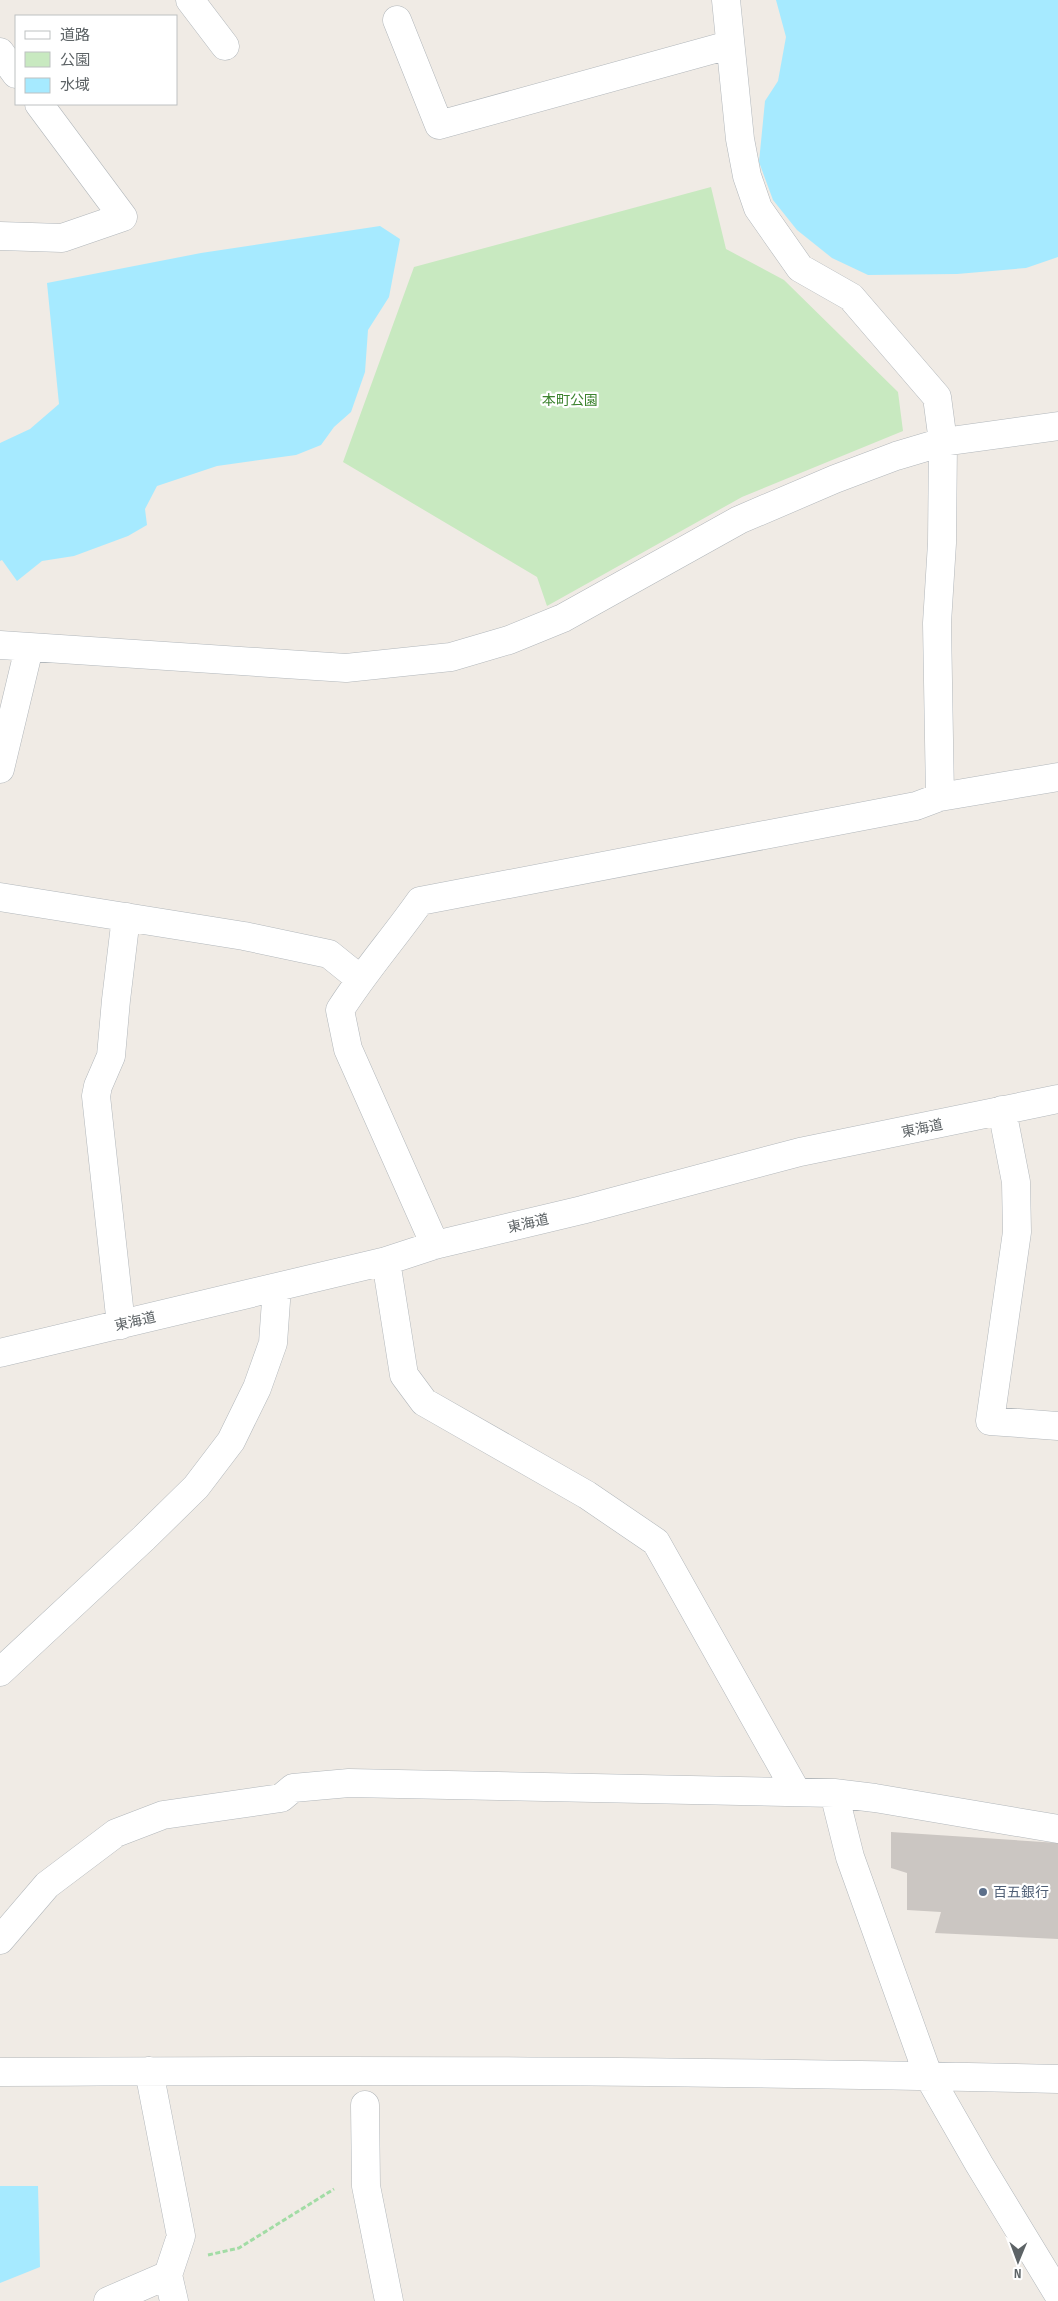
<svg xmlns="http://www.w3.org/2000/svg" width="1058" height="2301" font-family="'Sofia Sans Condensed','Noto Sans JP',sans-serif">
  <rect width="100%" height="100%" fill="#f0ebe5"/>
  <path fill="#c8e9c0" d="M711,187L726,249L784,280L898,392L903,431L742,497L547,606L537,577L343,462L414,267Z"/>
  <path fill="#a6eaff" d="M776,0H1058V257L1026,268L957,274L868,275L832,258L797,230L773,200L759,162L765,101L778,81L786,37Z
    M380,226L400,239L389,297L368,330L365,372L351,412L334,427L321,445L296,455L217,466L157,486L145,509L147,525L128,536L74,556L42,561L17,581L2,560L0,561V443L30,429L59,404L47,283L201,253Z
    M0,2186H38L40,2267L0,2283Z"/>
  <path fill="#cbc6c2" d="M891,1832L1058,1843V1939L935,1933L941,1912L907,1910V1873L891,1868Z"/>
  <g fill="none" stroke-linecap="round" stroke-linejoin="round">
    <defs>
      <path id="minor" d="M190,0L225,46
        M726,0L740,139L747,176L758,208L800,268L851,297L937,397L943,442L942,543L937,623L940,797
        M397,20L439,125L729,45
        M0,52L16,74
        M0,236L62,238L123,217L39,104
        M0,645L346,668L451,657L509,640L563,618L739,520L835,479L896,456L943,442L1058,426
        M0,769L29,648
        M0,897L244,936L329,954L360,979
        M1002,1110L1016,1182L1017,1232L990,1421L1058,1426
        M435,1245L348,1049L340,1010C364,972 394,938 420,901L916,806L940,797L1058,777
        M386,1261L404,1375L424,1402L587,1495L656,1542L796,1791
        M121,1325L96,1096L98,1086L111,1056L116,1000L126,917
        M0,1353L386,1261L435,1245L582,1210L800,1152L1058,1099
        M0,1672L144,1538L196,1487L231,1441L257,1388L273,1343L277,1287
        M834,1793L850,1857L928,2075L979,2164L1058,2294
        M0,1940L47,1885L116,1833L163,1815L281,1798L293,1788L349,1783L834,1793L875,1798L1058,1829
        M149,2071L181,2236L168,2275L174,2301
        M0,2072C353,2070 706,2070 1058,2079
        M365,2105L366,2186L389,2301
        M108,2301L168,2275"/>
    </defs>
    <use href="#minor" stroke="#b2b7bb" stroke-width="29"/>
    <path stroke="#a2dca5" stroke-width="3" stroke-dasharray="5 2.5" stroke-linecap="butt" d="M208,2255L239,2248L334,2189"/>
    <use href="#minor" stroke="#fff" stroke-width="28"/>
  </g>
  <circle fill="#5c6f8a" stroke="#fff" stroke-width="2" cx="983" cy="1892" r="5"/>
  <g text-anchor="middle" stroke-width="4.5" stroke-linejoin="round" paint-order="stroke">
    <g font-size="14" fill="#3c832f" stroke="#fff">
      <text x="570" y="405">本町公園</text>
    </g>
    <g font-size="14" fill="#5d6366" stroke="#fff">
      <text transform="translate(922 1128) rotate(-12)" y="5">東海道</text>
      <text transform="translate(528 1223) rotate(-13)" y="5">東海道</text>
      <text transform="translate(135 1321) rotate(-13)" y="5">東海道</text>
    </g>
    <g font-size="14" fill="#4e5e75" stroke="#fff" text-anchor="start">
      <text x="993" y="1897">百五銀行</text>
    </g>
  </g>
  <rect x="15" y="15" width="162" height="90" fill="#ffffff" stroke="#bec1c2"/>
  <rect x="25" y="31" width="25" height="8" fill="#ffffff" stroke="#bec1c2"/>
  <text x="60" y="40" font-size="15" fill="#5d6366">道路</text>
  <rect x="25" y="52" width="25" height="15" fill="#c8e9c0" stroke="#bec1c2"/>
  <text x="60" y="65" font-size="15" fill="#5d6366">公園</text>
  <rect x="25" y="78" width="25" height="15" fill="#a6eaff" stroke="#bec1c2"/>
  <text x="60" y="90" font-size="15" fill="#5d6366">水域</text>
  <g transform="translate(1018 2261) rotate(181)" stroke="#ffffff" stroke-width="4" paint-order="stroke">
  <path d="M0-4L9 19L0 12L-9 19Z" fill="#5d6366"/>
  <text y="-8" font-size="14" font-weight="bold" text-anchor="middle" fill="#5d6366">N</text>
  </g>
</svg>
